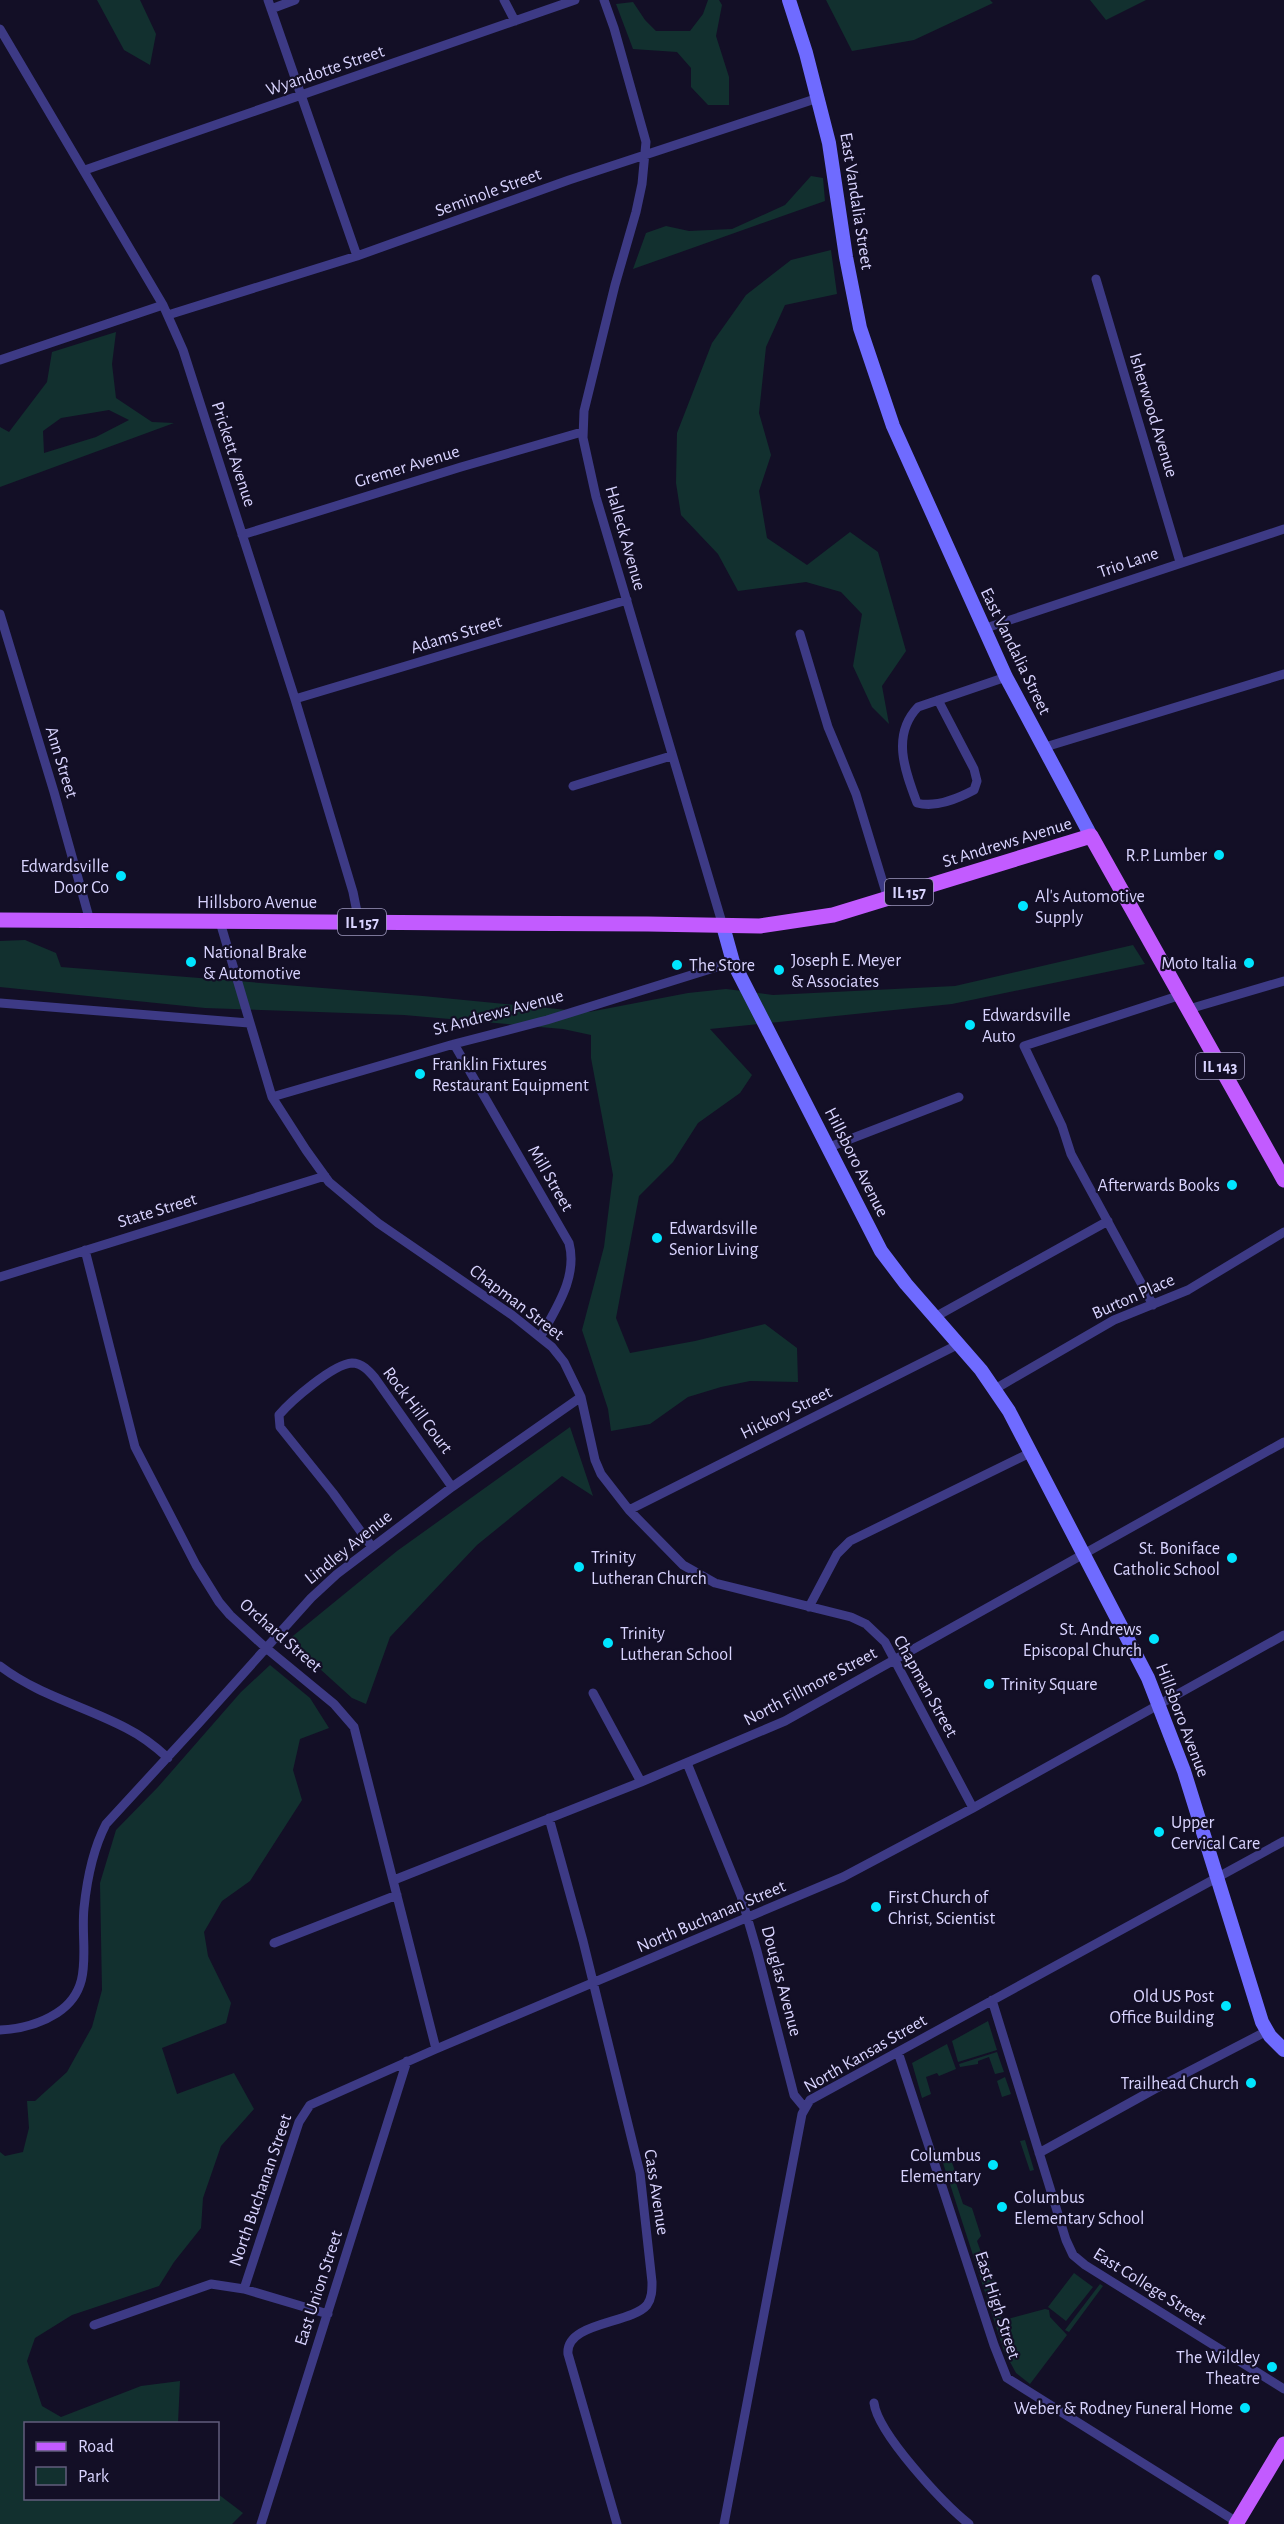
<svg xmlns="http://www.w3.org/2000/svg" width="1284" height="2524" font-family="'Alegreya Sans',sans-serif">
  <rect width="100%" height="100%" fill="#130f26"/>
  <path fill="#12302f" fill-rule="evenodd" d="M97,0H140L156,34L150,65L124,50Z
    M708,0H719L722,5L716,36L729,77V105H708L691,87V68L677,52L633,49L616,4L633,2L645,20L656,31H690L703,14Z
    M826,0H990L993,3L914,40L852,51Z
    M1090,0H1146L1106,20Z
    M811,176L823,178L825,201L633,269L646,233L666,226L689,231L732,229L785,205Z
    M831,250L837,294L785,305L766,347L759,413L771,455L759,491L767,538L807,565L850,532L878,552L906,651L882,686L889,724L872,707L853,666L862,614L841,592L806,582L738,591L718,554L681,515L676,483L677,433L712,343L746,295L791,260Z
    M116,332L112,364L116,398L152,422L174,423L0,487V427L9,432L47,382L52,352ZM109,410L129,420L96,437L44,453L43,431L61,418Z
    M25,940L56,953L61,967L423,996L589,1012L688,993L726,989L773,995L955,986L1133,945L1145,964L952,1004L710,1029L752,1075L740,1093L698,1123L673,1162L639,1196L616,1318L630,1353L695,1341L765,1324L797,1348L798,1382L750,1381L721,1387L688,1397L650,1424L611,1431L608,1409L582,1330L604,1247L613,1175L591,1058V1035L563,1029L404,1015L205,1008L0,987V941Z
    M570,1427L593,1496L562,1476L477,1545L390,1637L366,1704L352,1698L288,1640L397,1551Z
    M270,1665L310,1698L329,1728L300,1739L293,1770L302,1800L250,1881L222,1901L204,1932L208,1956L231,2003L226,2023L162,2048L177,2094L234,2073L254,2109L221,2146L203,2198L201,2228L174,2262L159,2286L72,2315L35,2338L27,2361L42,2406L61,2417L141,2386L180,2381L178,2423L26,2424V2498H218V2494L243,2513L232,2524H0V2152L5,2156L23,2152L29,2128L27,2101H35L67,2072L92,2027L102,1990L100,1883L116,1830L158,1787L241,1692Z
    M988,2021L997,2050L958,2062L952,2041Z
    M947,2044L956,2069L939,2076L937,2073L926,2077L931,2094L922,2098L912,2063Z
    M997,2052L1004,2072L995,2074L989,2057L978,2061V2064L960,2067L959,2064Z
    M1005,2077L1011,2094L1002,2097L997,2081Z
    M1025,2140L1034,2170L1030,2171L1020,2141Z
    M949,2154L956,2174L948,2178L941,2157Z
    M955,2180L963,2204L972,2208L981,2236L977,2241L982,2255L986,2254L996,2286L993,2293L996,2304L1003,2307L1000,2321L1045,2309L1049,2310L1050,2317L1067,2335L1030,2384L1016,2373L1004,2351L949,2181Z
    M1074,2273L1093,2287L1066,2321L1048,2307Z
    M1100,2284L1103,2286L1069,2332L1065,2330Z"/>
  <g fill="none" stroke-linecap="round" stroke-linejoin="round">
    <path stroke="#3d3a85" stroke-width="9" d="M268,0L357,256
      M504,0L515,21
      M604,0L614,28L646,142L642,184L636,212L615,285L584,411L583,438L596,497L723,926
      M271,9L295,0
      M0,29L163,305L183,350L295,699L353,892L359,922
      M85,170L575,0
      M1096,279L1180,562
      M168,315L357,256L569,180L818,98
      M0,360L163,305
      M242,535L461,467L582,432
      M0,614L54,792L90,921
      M983,629L1284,529
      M800,634L828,727L856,794L888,899
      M295,699L627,600
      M938,700L974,769L977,781L974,790C957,799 936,808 917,803C905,771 891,735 918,707L1006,677
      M1042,748L1284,674
      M573,786L671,756
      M220,922L272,1097L306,1150L329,1182L378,1223L512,1315L552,1347L564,1362L581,1397L595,1460L601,1474L629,1510L683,1565L715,1583L851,1617L866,1624L885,1642L973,1808
      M0,1003L249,1023
      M1189,1009L1284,981
      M454,1044L569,1243C578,1277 556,1308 541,1336
      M272,1097L454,1044L547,1020L733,962
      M827,1148L959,1097
      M85,1250L135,1447L196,1565L219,1602L230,1615L266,1648L334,1704L354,1727L436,2049
      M0,1277L325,1176
      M1153,1305L1071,1154L1062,1126L1024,1046L1181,995
      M935,1317L1108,1221
      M995,1389L1114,1320L1188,1290L1284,1232
      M629,1510L959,1344
      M372,1547L333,1493L280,1427L279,1415C291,1401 333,1364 352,1363C362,1363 369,1371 375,1378L452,1487
      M809,1607L837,1554L850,1541L1032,1452
      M0,1666C38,1695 84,1706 126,1728C142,1736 155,1746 168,1758
      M593,1693L641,1782
      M687,1763L741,1896L757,1951L794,2095L804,2107
      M549,1818L583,1941L640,2173L652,2282C652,2290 652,2298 647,2305C631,2324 565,2322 568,2354L617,2524
      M394,1880L641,1782L785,1721L1284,1442
      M274,1943L397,1895
      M992,2000L1066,2240L1073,2255L1085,2265L1284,2389
      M0,2030C20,2029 40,2024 57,2013C96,1988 80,1947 84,1908C87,1879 93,1849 106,1824L199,1723L311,1598L337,1574L452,1487L581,1397
      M898,2052L994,2345L1007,2378L1240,2524
      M1039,2153L1153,2090L1267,2031
      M244,2289L299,2122L310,2105L436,2049L843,1877L973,1808L1284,1635
      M94,2325L211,2284L244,2289L328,2314
      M874,2403C878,2434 944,2504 969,2524
      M261,2524L407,2061
      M724,2524L802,2114L810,2100L1284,1841"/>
    <path stroke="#6f6bff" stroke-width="14" d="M789,0L806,53L829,143L846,257L860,328L893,426L1006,677L1091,836
      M723,926L733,962L881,1251L906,1284L981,1370L1009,1411L1148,1678L1184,1771L1262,2022L1270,2036L1284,2050"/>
    <path stroke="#c25bff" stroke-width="15" d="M0,920L648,924L760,926L833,915L1091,836L1284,1180
      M1236,2524L1284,2444"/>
  </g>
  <g fill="#00e5ff" stroke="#130f26" stroke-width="2">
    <circle cx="1219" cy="855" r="6"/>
    <circle cx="121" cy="876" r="6"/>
    <circle cx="1023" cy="906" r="6"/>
    <circle cx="191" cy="962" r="6"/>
    <circle cx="1249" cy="963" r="6"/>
    <circle cx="677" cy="965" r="6"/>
    <circle cx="779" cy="970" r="6"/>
    <circle cx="970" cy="1025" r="6"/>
    <circle cx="420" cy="1074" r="6"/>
    <circle cx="1232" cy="1185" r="6"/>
    <circle cx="657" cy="1238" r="6"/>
    <circle cx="1232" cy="1558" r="6"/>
    <circle cx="579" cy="1567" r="6"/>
    <circle cx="1154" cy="1639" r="6"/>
    <circle cx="608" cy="1643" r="6"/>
    <circle cx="989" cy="1684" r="6"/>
    <circle cx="1159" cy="1832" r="6"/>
    <circle cx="876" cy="1907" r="6"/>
    <circle cx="1226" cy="2006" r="6"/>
    <circle cx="1251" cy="2083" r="6"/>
    <circle cx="993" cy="2165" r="6"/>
    <circle cx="1002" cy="2207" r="6"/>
    <circle cx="1272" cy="2367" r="6"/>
    <circle cx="1245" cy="2408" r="6"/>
  </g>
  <g text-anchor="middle" stroke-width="4.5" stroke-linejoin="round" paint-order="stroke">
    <g fill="#130f26" stroke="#9e99be" stroke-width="1.5">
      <rect x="885" y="879" width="48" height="26" rx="4.5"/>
      <rect x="338" y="909" width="48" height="26" rx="4.5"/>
      <rect x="1196" y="1053" width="48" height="26" rx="4.5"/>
    </g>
    <g font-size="16" font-weight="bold" fill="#d9d4ff">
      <text x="909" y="898">IL 157</text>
      <text x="362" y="928">IL 157</text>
      <text x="1220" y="1072">IL 143</text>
    </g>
    <g font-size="18" fill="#d9d4ff" stroke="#130f26">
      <text transform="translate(325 70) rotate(-19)" y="6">Wyandotte Street</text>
      <text transform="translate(488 192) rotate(-20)" y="6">Seminole Street</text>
      <text transform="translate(857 201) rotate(81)" y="6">East Vandalia Street</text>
      <text transform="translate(1154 415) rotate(73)" y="6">Isherwood Avenue</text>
      <text transform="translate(234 454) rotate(72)" y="6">Prickett Avenue</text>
      <text transform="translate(407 466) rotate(-17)" y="6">Gremer Avenue</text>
      <text transform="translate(626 538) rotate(74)" y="6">Halleck Avenue</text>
      <text transform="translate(1128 562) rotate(-19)" y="6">Trio Lane</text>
      <text transform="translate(456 634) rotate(-17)" y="6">Adams Street</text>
      <text transform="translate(1016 651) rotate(64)" y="6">East Vandalia Street</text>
      <text transform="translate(62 762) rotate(73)" y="6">Ann Street</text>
      <text transform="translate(1007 842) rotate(-17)" y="6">St Andrews Avenue</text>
      <text x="257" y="908">Hillsboro Avenue</text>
      <text transform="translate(498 1012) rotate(-15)" y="6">St Andrews Avenue</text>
      <text transform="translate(857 1162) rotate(63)" y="6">Hillsboro Avenue</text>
      <text transform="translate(551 1178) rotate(60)" y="6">Mill Street</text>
      <text transform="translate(157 1210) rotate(-17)" y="6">State Street</text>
      <text transform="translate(1133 1296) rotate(-24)" y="6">Burton Place</text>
      <text transform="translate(517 1302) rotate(37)" y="6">Chapman Street</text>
      <text transform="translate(418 1410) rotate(53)" y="6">Rock Hill Court</text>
      <text transform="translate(786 1412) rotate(-26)" y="6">Hickory Street</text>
      <text transform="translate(348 1547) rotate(-39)" y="6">Lindley Avenue</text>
      <text transform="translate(281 1635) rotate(41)" y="6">Orchard Street</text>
      <text transform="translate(810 1686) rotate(-28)" y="6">North Fillmore Street</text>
      <text transform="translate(926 1686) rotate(61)" y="6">Chapman Street</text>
      <text transform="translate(1183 1720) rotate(69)" y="6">Hillsboro Avenue</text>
      <text transform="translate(711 1916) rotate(-23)" y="6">North Buchanan Street</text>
      <text transform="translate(782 1981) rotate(75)" y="6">Douglas Avenue</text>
      <text transform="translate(865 2053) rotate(-30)" y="6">North Kansas Street</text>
      <text transform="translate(260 2190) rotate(-71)" y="6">North Buchanan Street</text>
      <text transform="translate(657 2192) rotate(81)" y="6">Cass Avenue</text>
      <text transform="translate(1150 2286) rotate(32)" y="6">East College Street</text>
      <text transform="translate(318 2288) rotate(-72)" y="6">East Union Street</text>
      <text transform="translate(998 2305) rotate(72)" y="6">East High Street</text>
    </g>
    <g font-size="18" fill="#d9d4ff" stroke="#130f26" text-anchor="start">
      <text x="1207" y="861" text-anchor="end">R.P. Lumber</text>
      <text x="109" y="872" text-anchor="end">Edwardsville<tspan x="109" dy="21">Door Co</tspan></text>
      <text x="1035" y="902">Al's Automotive<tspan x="1035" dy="21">Supply</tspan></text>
      <text x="203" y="958">National Brake<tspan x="203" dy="21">&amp; Automotive</tspan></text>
      <text x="791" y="966">Joseph E. Meyer<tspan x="791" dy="21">&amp; Associates</tspan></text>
      <text x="1237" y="969" text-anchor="end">Moto Italia</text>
      <text x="689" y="971">The Store</text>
      <text x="982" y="1021">Edwardsville<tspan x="982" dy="21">Auto</tspan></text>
      <text x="432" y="1070">Franklin Fixtures<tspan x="432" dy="21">Restaurant Equipment</tspan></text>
      <text x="1220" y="1191" text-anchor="end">Afterwards Books</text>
      <text x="669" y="1234">Edwardsville<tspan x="669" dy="21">Senior Living</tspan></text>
      <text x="1220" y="1554" text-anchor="end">St. Boniface<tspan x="1220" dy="21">Catholic School</tspan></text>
      <text x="591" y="1563">Trinity<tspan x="591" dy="21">Lutheran Church</tspan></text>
      <text x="1142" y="1635" text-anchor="end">St. Andrews<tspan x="1142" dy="21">Episcopal Church</tspan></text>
      <text x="620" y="1639">Trinity<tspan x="620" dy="21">Lutheran School</tspan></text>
      <text x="1001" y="1690">Trinity Square</text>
      <text x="1171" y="1828">Upper<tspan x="1171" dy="21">Cervical Care</tspan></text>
      <text x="888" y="1903">First Church of<tspan x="888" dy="21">Christ, Scientist</tspan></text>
      <text x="1214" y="2002" text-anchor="end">Old US Post<tspan x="1214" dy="21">Office Building</tspan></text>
      <text x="1239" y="2089" text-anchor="end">Trailhead Church</text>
      <text x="981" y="2161" text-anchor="end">Columbus<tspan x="981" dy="21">Elementary</tspan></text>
      <text x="1014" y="2203">Columbus<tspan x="1014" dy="21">Elementary School</tspan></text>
      <text x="1260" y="2363" text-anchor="end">The Wildley<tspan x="1260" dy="21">Theatre</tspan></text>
      <text x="1233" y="2414" text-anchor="end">Weber &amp; Rodney Funeral Home</text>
    </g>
  </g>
  <rect x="24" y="2422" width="195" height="78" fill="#130f26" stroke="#625e7d" stroke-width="1.5"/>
  <rect x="36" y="2442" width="30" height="9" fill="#c25bff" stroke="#625e7d" stroke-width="1.5"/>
  <text x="78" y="2452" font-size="18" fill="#d9d4ff">Road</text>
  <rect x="36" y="2467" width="30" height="18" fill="#12302f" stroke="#625e7d" stroke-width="1.5"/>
  <text x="78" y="2482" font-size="18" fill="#d9d4ff">Park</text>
</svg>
